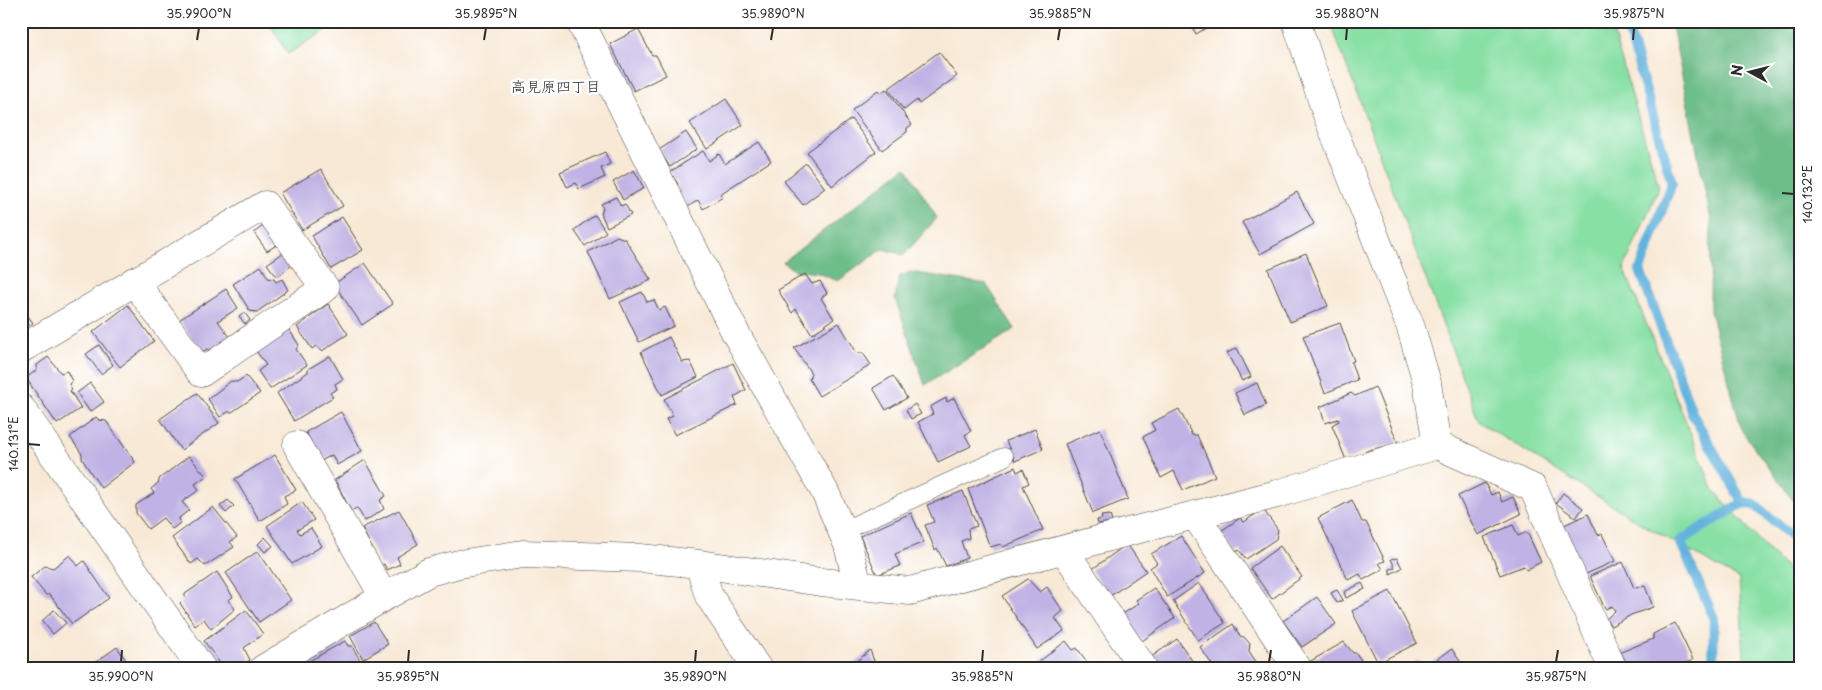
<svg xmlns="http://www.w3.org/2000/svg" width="1822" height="690" font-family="'Playpen Sans','Klee One',sans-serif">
  <rect width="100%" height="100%" fill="#fff"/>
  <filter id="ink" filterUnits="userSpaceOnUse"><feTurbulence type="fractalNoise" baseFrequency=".02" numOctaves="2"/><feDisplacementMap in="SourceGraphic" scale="10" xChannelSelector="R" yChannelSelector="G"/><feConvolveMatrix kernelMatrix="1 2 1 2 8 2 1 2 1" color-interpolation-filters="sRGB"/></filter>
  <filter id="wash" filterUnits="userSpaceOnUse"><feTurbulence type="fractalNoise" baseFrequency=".0096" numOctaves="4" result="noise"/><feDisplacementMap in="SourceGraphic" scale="20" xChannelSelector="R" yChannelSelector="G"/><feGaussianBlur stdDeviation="1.12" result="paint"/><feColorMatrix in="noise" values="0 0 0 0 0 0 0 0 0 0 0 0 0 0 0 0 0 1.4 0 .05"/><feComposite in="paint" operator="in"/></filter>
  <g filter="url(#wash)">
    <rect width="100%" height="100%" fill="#f8e9d6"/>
    <path fill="#88e0a5" stroke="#5a8668" d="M268,21H322L326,30L288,54Z
      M1330,21H1606L1612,28L1659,187L1624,268L1713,489L1767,549L1801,582V669H1745L1739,579L1640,523L1479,422Z"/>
    <path fill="#6ebe8a" stroke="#4c745a" d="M1671,21H1801V511L1742,431L1710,311L1711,220Z
      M906,167L937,218L904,255L883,249L838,281L818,273L794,270L783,262Z
      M910,272L986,284L1015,329L925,385L895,298L899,277Z"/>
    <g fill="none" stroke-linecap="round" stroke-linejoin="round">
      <path stroke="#63b2dd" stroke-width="10" d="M1626,21L1672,183L1640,270L1693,415L1743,503
        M1713,669L1714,618L1680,541L1743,503L1755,505L1801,544"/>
    </g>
    <g id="blocks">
      <path fill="#c0b2e4" d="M1189,21H1218L1196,34Z
        M638,29L652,55H656L666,75L634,91L610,44Z
        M939,52L957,76L919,104L917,100L904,110L888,89Z
        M886,89L912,125L907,128V132L882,150L852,110L878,90L881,93Z
        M726,99L743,125L707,149L690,123Z
        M851,119L876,152L832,186L807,152Z
        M686,132L697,149L670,167L659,150Z
        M759,142L771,161L720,194L723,197L703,209L698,200L688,207L675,186L678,184L670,172L703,151L709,161L719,154L725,164Z
        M605,152L610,164L601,168L605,177L579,189L576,183L567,187L560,172Z
        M806,163L825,188L803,205L784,181Z
        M321,169L343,206L302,230L280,193Z
        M634,170L644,188L623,200L613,182Z
        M1297,192L1314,224L1260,254L1242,222Z
        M616,197L621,206L625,204L631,215L607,227L601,214L603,208L601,204Z
        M595,215L606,232L585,246L574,230Z
        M342,217L363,250L331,269L312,236Z
        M264,225L278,244L267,251L254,233Z
        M617,236L625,239L651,280L610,299L588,252Z
        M283,253L292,265L277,277L267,264Z
        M1306,253L1328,306L1290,322L1268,269Z
        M365,263L393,304L362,325L334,284Z
        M261,266L268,278L274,279L276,282L282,279L288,290L257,312L250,311L233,284Z
        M805,274L812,284L820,281L827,293L821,298L834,319L812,334L796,309L792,313L778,290Z
        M226,289L238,308L218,321L230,337L210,351L207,349L202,352L179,320Z
        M642,292L647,302L654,300L659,310L665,307L674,326L639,342L620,302Z
        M328,304L348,334L322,351L316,346L312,349L297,327Z
        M128,305L154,341L120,367L93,332Z
        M23,309L33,323L21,330V311Z
        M244,312L250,320L245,324L239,316Z
        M839,323L857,353H863L871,365L819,396L809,379L811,373L794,348Z
        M1340,323L1354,361L1351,362L1357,380L1325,393L1303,336Z
        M288,328L299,345L296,349L307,365L270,389L258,371L266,365L256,351Z
        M669,337L682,362L690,361L698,377L662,395L641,352Z
        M99,345L113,365L101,374L86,354Z
        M1237,348L1251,377L1242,381L1227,353Z
        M330,356L343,379L335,384L337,389L330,393L333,397L294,421L277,393L308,372V369Z
        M48,357L61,373L67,371L72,381L69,384L72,389L70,391L81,408L57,424L26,378L37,370V365Z
        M733,363L746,390L734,397L737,405L675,435L666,419L673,416L664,399Z
        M246,376L260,393L232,412H228L220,417L208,399L231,381L237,382Z
        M893,376L907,398L886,410L873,388Z
        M90,383L104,402L90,412L77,393Z
        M1257,383L1266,405L1245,415L1235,393Z
        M1375,387L1398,443L1369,450L1346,460L1332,425L1339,421L1338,419L1325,423L1320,407L1351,393L1355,396Z
        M197,393L219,423L181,450L160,419Z
        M946,398L947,402L954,398L971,431L965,435L971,446L938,462L918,422L933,414L930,407Z
        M915,404L921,414L911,419L906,410Z
        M1179,409L1192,435H1197L1215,476L1183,490L1174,471L1161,478L1143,437L1155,430L1151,423Z
        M341,412L362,451L337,465L332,455L321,461L306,432Z
        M96,417L99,420L106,421L135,462L101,488L82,459V454L70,437Z
        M1035,429L1043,449L1015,461L1006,441Z
        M1100,429L1128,499L1093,513L1065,444Z
        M275,455L296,490L284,496L287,504L260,521L235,479Z
        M189,456L206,476L195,484L199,490L182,502L189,510L179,518L180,523L172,529L163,518L148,529L136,513V505L154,493L151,489L159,482V479Z
        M365,460L386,496L380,500L384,509L365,521L357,508L351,511L335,480Z
        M1015,467L1017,472L1023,469L1029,483L1023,486L1043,530L1003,547L1001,544L990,547L968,489Z
        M1485,483L1491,495L1498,492L1502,502L1513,497L1521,514L1478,535L1458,496Z
        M963,491L977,526L968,529L969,538L961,541L967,558L946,566L937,548L935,550L925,525L934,522L927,505Z
        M1563,493L1583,508L1576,518L1556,503Z
        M228,500L234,506L226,513L220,506Z
        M1352,500L1362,522H1366L1385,561L1379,563L1383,569L1363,580L1360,574L1348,580L1318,518Z
        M302,502L314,520L297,530L300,534L311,528L322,546L292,564L267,526Z
        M213,507L237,537L230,542L234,547L205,566L198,559L191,564L172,538Z
        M1263,509L1278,530L1276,539L1246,559L1239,550L1235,553L1221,531L1240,518L1244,522Z
        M399,510L418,544L397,557L400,564L387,570L384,564L381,566L362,528Z
        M911,513L924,542L895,554L900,566L877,575L860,536Z
        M1588,514L1598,535L1602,534L1615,561L1584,575L1562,526Z
        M1110,515L1112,522L1098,524L1097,520L1102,519L1101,516Z
        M1513,525L1518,536L1527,532L1541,562L1526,570L1524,566L1500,575L1484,537Z
        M1181,536L1205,573L1167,597L1150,568L1157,563L1151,554Z
        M265,537L273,546L265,552L258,544Z
        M1127,544L1146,571L1110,596L1091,570Z
        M1280,546L1302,577L1272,599L1250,568Z
        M258,551L291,600L259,622L226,573Z
        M70,555L78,566L84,561L109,598L72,624L50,595H46L31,577L45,566L53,568Z
        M1397,558L1402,568L1390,574V569L1395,568L1391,559Z
        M1623,562L1634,588L1645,586L1653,607L1631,615L1611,626L1606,619L1615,611L1612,606L1605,609L1590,576Z
        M217,572L233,597L228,600L235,609L211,629L204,619L195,626L180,603L185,598V594Z
        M1028,579L1040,592L1047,587L1063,611L1055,618L1064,631L1037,649L1002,596Z
        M1199,583L1225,623L1198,640L1173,601Z
        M1362,583L1365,589L1346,598L1344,592Z
        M1154,588L1175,618L1142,641L1123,614L1139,603L1136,600Z
        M1337,590L1343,600L1337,603L1331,593Z
        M1390,591L1417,643L1378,663L1352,611Z
        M1317,597L1336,624L1302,647L1283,621Z
        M54,610L66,623L53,634L42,621Z
        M246,610L263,634L244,648L250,660L237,669H224L204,641Z
        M374,622L388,644L363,659L350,636Z
        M1675,623L1693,660L1673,669H1629L1621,652L1653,639V634Z
        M1233,624L1240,636L1244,637L1250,644L1249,651L1261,669H1215L1200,647Z
        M1177,639L1198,669H1159L1151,657Z
        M345,641L348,646H352L364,667L361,669H295Z
        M1066,641L1073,650L1077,648L1092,669H1040L1036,664Z
        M1344,642L1353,653H1356L1367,669H1314L1309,662Z
        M117,647L132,669H86Z
        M1452,649L1465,669H1435L1431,663Z
        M870,650L877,669H848Z
        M1418,660L1423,669H1407Z"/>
    </g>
  </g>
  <g filter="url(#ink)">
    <use href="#blocks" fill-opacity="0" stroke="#4a4845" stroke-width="1"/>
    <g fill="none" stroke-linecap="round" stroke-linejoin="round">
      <defs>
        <path id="lane" d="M842,531L1004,457"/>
        <path id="street" d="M580,21L736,334L825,492L848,545L858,586
          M1296,21L1326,112L1411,328L1427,383L1437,445
          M21,349L265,205L325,288L201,373L134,281
          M21,408L202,669
          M297,445L384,597
          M1195,515L1298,669
          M1064,550L1144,669
          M699,564L709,596L758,669
          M263,669L384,597L429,572L459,564L523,554L640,558L699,564L821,582L910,591L1124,533L1277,494L1437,445L1533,488L1613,669"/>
      </defs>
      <use href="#lane" stroke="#4a4845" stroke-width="19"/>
      <use href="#street" stroke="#4a4845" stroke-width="29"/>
      <use href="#lane" stroke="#fff" stroke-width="18"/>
      <use href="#street" stroke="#fff" stroke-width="28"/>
    </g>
  </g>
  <path fill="none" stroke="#2b2b2b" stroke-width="2" d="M197,40L199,28M484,40L486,28M771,40L773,28M1058,40L1060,28M1346,40L1347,28M1633,40L1634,28M1782,193L1794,194M28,444L40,445M121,662L122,650M408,662L409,650M695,662L696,650M982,662L983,650M1269,662L1271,650M1556,662L1558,650"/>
  <g text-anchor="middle" stroke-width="5" stroke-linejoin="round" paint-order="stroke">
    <g font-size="15" fill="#2b2b2b" stroke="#fff">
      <text x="556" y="92">高見原四丁目</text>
    </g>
  </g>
  <rect width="1822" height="690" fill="none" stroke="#fff" stroke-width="55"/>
  <g transform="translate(1750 72) rotate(277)" stroke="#ffffff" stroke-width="4" paint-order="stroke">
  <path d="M0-4L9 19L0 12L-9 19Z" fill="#2b2b2b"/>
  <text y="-8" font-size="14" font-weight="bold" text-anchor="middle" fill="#2b2b2b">N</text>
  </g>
  <rect x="28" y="28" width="1766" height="634" fill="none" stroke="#2b2b2b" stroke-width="2"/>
  <g font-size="12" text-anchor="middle" fill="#2b2b2b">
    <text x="199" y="18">35.9900°N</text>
    <text x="486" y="18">35.9895°N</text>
    <text x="773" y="18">35.9890°N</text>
    <text x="1060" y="18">35.9885°N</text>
    <text x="1347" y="18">35.9880°N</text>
    <text x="1634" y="18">35.9875°N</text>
    <text transform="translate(1808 194) rotate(-90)" y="4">140.132°E</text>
    <text transform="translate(14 444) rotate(-90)" y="4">140.131°E</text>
    <text x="121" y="681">35.9900°N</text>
    <text x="408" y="681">35.9895°N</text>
    <text x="695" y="681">35.9890°N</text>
    <text x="982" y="681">35.9885°N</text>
    <text x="1269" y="681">35.9880°N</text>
    <text x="1556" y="681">35.9875°N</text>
  </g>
</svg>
